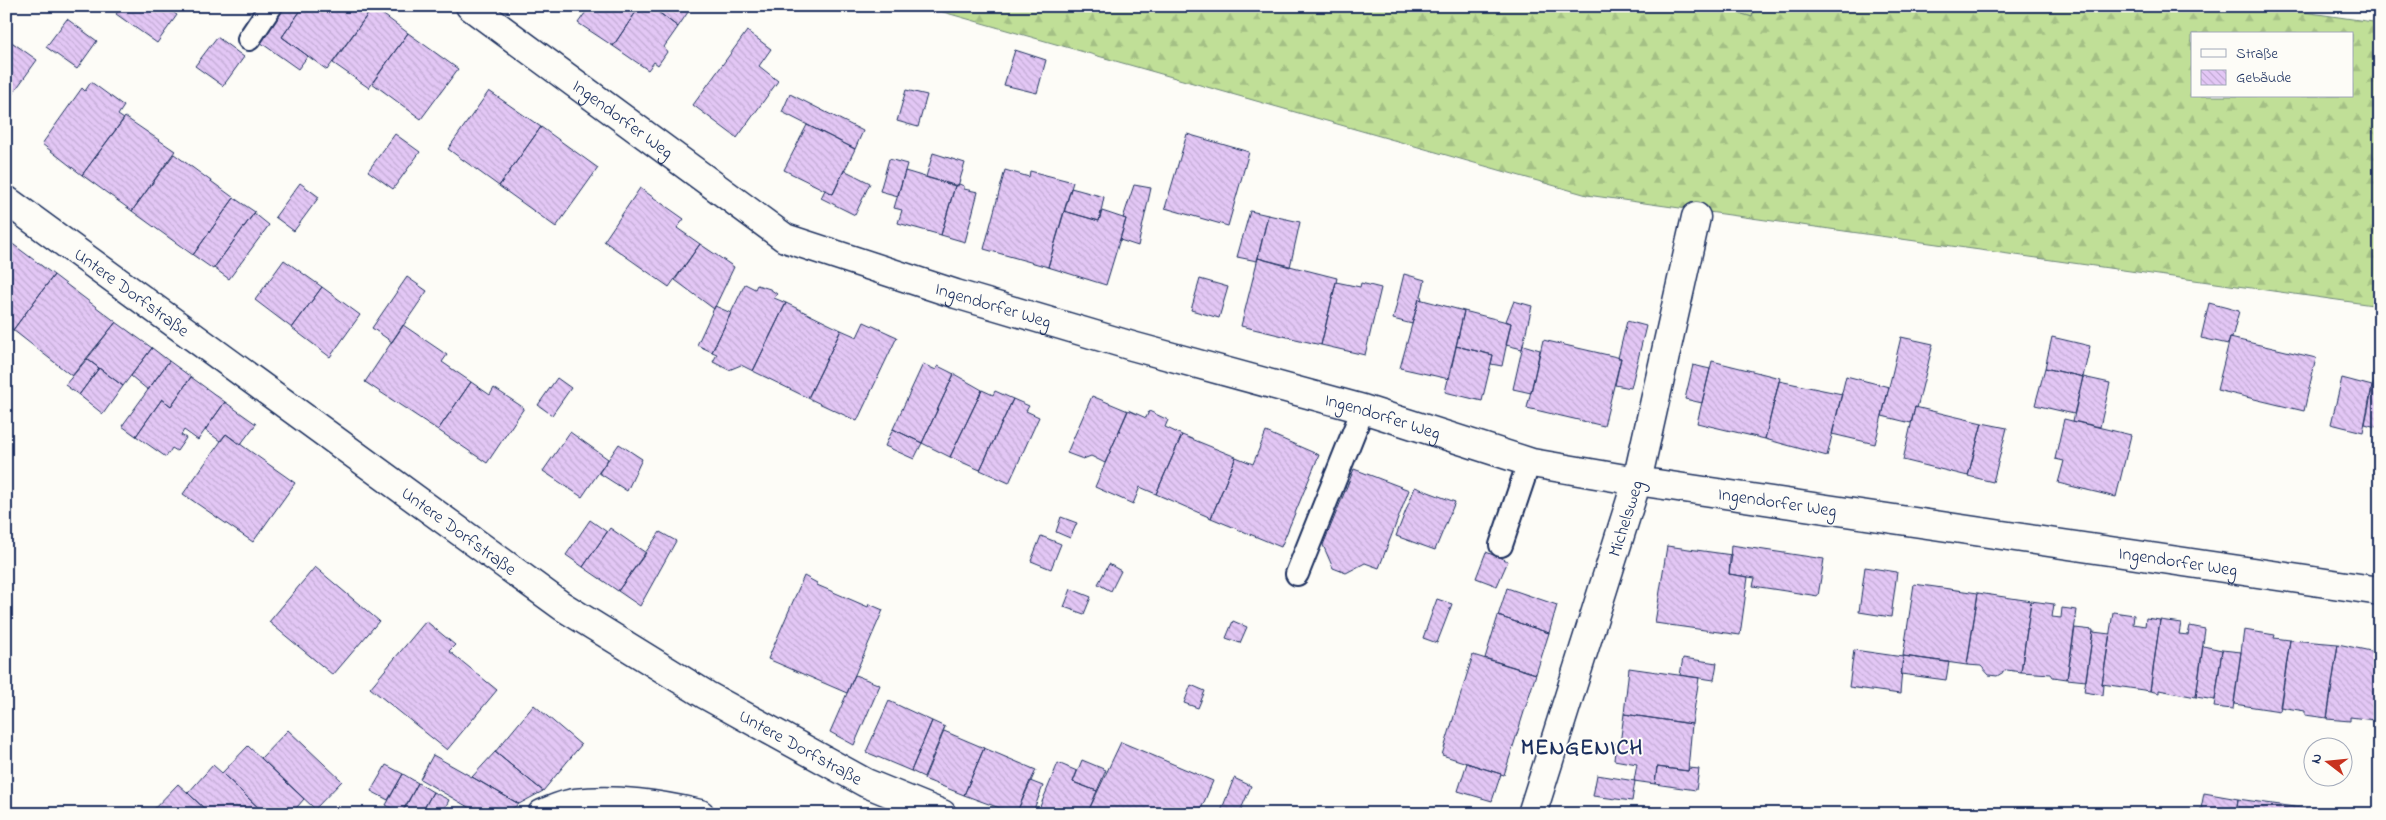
<svg xmlns="http://www.w3.org/2000/svg" width="2386" height="820" font-family="'Indie Flower',sans-serif">
  <defs>
    <pattern id="forest-firs" width="22" height="20" patternUnits="userSpaceOnUse" patternTransform="scale(1.25)"><rect width="22" height="20" fill="#c0df97"/><path d="M5 1l3.5 6h-7zM16 11l3.5 6h-7z" fill="#a4c085"/></pattern>
    <pattern id="building-back-hatch" width="6" height="6" patternUnits="userSpaceOnUse" patternTransform="scale(1.25)"><rect width="6" height="6" fill="#e3c7f5"/><path d="M-1 5l2 2M0 0l6 6M5-1l2 2" fill="none" stroke="#c2abd4"/></pattern>
  </defs>
  <rect width="100%" height="100%" fill="#fdfcf7"/>
  <filter id="ink" filterUnits="userSpaceOnUse"><feTurbulence type="fractalNoise" baseFrequency=".02" numOctaves="2"/><feDisplacementMap in="SourceGraphic" scale="10" xChannelSelector="R" yChannelSelector="G"/><feConvolveMatrix kernelMatrix="1 2 1 2 8 2 1 2 1" color-interpolation-filters="sRGB"/></filter>
  <g filter="url(#ink)">
    <path fill="#c0df97" stroke="#6e877a" d="M1715,6H1755L1752,17Z"/>
    <path fill="url(#forest-firs)" stroke="#6e877a" fill-rule="evenodd" d="M922,6H1715L1752,17L1755,6H2262L2380,23V306L1587,195ZM2192,34H2352V96H2192Z"/>
    <path fill="url(#building-back-hatch)" stroke="#1b2f5e" d="M122,6H164L177,15L157,43L116,14Z
      M281,6H296L301,10L282,37L308,56L298,69L257,40Z
      M304,6H372L373,7L327,70L282,37Z
      M590,6H640L613,46L578,23Z
      M640,6H651L678,27L664,47L667,52L658,65L654,62L648,70L613,46Z
      M662,6H685L690,9L678,27L658,12Z
      M373,7L408,33L369,88L333,63Z
      M67,19L97,41L77,69L46,47Z
      M747,31L771,49L759,66L778,81L737,138L693,105Z
      M408,33L458,69L421,119L372,83Z
      M217,37L244,57L223,86L195,66Z
      M6,38L37,60L6,103Z
      M1015,50L1046,60L1037,93L1004,85Z
      M91,82L124,106L118,115L124,119L82,175L42,144L82,88L85,91Z
      M906,90L927,95L918,127L897,121Z
      M489,91L541,127L499,186L448,149Z
      M790,94L863,131L855,149L782,112Z
      M125,117L175,151L132,211L82,175Z
      M807,125L855,149L833,194L784,170Z
      M541,127L598,168L556,227L499,186Z
      M395,134L420,152L393,189L368,171Z
      M1187,134L1249,152L1228,226L1165,208Z
      M933,153L965,163L958,186L926,177Z
      M174,154L234,198L193,255L132,211Z
      M889,159L907,164L898,196L880,191Z
      M844,170L870,183L855,215L821,198L825,190L833,194Z
      M1005,170L1029,177L1030,171L1073,182L1048,267L984,249Z
      M905,171L955,186L941,235L898,223L902,210L894,208Z
      M300,183L319,197L294,231L275,217Z
      M959,184L964,186V189L978,192L965,242L941,235L955,186Z
      M1134,185L1151,188L1138,246L1120,240L1126,219L1123,218Z
      M640,188L684,219L677,228L700,244L669,287L604,241Z
      M1071,188L1104,197L1099,221L1064,211Z
      M234,198L255,212L213,269L193,255Z
      M1064,211L1099,221L1102,211L1126,219L1106,285L1048,267Z
      M1250,211L1268,215L1257,261L1237,257Z
      M254,213L269,225L229,279L214,268Z
      M1268,215L1300,222L1290,267L1258,258Z
      M6,239L54,275L13,330L6,325Z
      M700,244L734,267L714,309L675,280Z
      M1258,258L1337,278L1321,345L1241,326Z
      M284,260L322,287L292,328L255,300Z
      M1404,274L1425,280L1421,296L1422,300L1419,299L1412,324L1393,319Z
      M54,275L116,322L72,376L13,330Z
      M407,277L427,291L392,342L372,328Z
      M1200,279L1228,287L1219,318L1191,310Z
      M1336,282L1360,287L1361,283L1381,288L1365,355L1321,345Z
      M745,284L755,289L757,285L770,289L777,294L774,298L786,303L753,371L741,365L729,370L713,362L717,354L712,352Z
      M322,287L360,315L330,357L292,328Z
      M1419,299L1464,311L1449,379L1400,368Z
      M1514,301L1532,306L1522,349L1506,345L1511,323L1506,321Z
      M786,303L841,330L808,398L753,371Z
      M2209,303L2239,311L2232,338H2230L2228,344L2201,338Z
      M715,306L731,313L712,352L697,345Z
      M1464,311L1511,323L1502,366L1491,364L1493,355L1456,346Z
      M1627,321L1646,326L1631,388L1615,385L1621,358H1618Z
      M116,322L152,348L123,386L87,359Z
      M864,322L897,337L857,421L808,398L841,330L857,337Z
      M403,325L447,355L442,362L471,382L438,430L365,382Z
      M1901,337L1933,344L1917,408L1915,407L1911,423L1882,416Z
      M2052,337L2090,346L2083,377L2045,368Z
      M2230,338L2316,358L2304,411L2217,390Z
      M1543,340L1621,358L1604,426L1527,408Z
      M1523,345L1540,350L1531,393L1513,389Z
      M1456,346L1493,355L1482,401L1445,392Z
      M152,348L169,361L148,390L131,376Z
      M2379,356L2380,357V428L2365,424Z
      M87,359L99,368L79,395L65,385Z
      M169,361L191,377L171,406L162,399L136,436L122,426Z
      M1712,361L1780,378L1765,439L1697,423Z
      M923,364L936,370L938,366L954,374L922,443L893,429Z
      M1693,365L1710,369L1702,403L1685,399Z
      M99,368L123,386L103,414L79,395Z
      M2045,368L2083,377L2074,414L2035,405Z
      M954,374L982,390L950,457L922,443Z
      M1846,376L1889,387L1875,444L1832,434Z
      M191,377L225,402L198,440L184,430L181,435L186,438L177,451L172,448L166,457L136,436L162,399L171,406Z
      M2083,377L2110,383L2100,427L2073,421Z
      M557,378L571,388L552,415L538,405Z
      M2342,378L2372,386L2363,432L2331,424Z
      M1779,381L1842,394L1827,456L1765,439Z
      M471,382L490,395L494,388L524,408L487,463L438,430Z
      M982,390L993,395L995,391L1013,399L980,470L950,457Z
      M1092,396L1128,411L1105,463L1091,456L1083,459L1067,453Z
      M1013,399L1029,406L1026,411L1039,417L1009,483L980,470Z
      M225,402L256,424L240,445L226,434L220,441L205,430Z
      M1915,407L1982,423L1968,476L1903,460Z
      M1128,410L1146,418L1149,411L1168,420L1165,427L1182,435L1156,494L1140,487L1133,504L1095,487Z
      M2064,419L2131,435L2116,497L2058,483L2064,461L2055,459Z
      M1982,423L2007,428L1993,482L1968,476Z
      M893,429L922,443L914,459L885,446Z
      M570,432L608,459L582,497L543,471Z
      M1266,432L1319,455L1281,547L1211,518L1236,457L1253,464Z
      M226,434L295,483L253,542L183,494Z
      M1182,435L1236,457L1211,518L1156,494Z
      M619,444L642,459L627,491L599,473Z
      M1354,469L1409,490L1379,568L1365,563L1346,573L1333,568L1323,545Z
      M1415,487L1455,502L1435,550L1396,536Z
      M1061,517L1077,523L1070,538L1056,532Z
      M590,520L607,532L583,567L566,555Z
      M610,528L646,553L618,591L583,567Z
      M660,532L676,541L640,606L618,591Z
      M1041,536L1061,544L1051,569L1031,561Z
      M1731,545L1824,559L1818,596L1753,586L1755,578L1729,574Z
      M1667,546L1732,555L1729,574L1748,577L1740,635L1655,623Z
      M1486,552L1508,561L1497,586L1476,578Z
      M1109,564L1121,571L1111,591L1098,584Z
      M315,567L379,621L333,675L269,622Z
      M1865,567L1897,572L1891,617L1859,612Z
      M804,576L817,583V585L868,607L869,604L883,610L847,693L768,659Z
      M1914,584L1978,593L1967,665L1903,656Z
      M1507,588L1557,605L1549,633L1498,616Z
      M1071,589L1091,597L1084,614L1064,607Z
      M1978,593L2031,601L2021,672L2007,670L1997,676L1989,675L1981,666L1967,665Z
      M1437,599L1452,604L1437,643L1423,638Z
      M2031,601L2054,604L2052,617L2061,618L2062,608L2077,610L2067,679L2053,677L2051,674L2021,672Z
      M2113,612L2134,615L2133,624L2145,626L2146,618L2160,620L2150,691L2102,684Z
      M1498,616L1549,633L1536,674L1485,658Z
      M2160,620L2181,623L2179,634L2188,635L2190,626L2205,629L2196,697L2159,690V693L2150,691Z
      M426,621L455,645L449,651L497,690L447,750L370,688Z
      M1233,621L1247,627L1240,643L1226,638Z
      M2075,628L2093,630L2086,681L2067,679Z
      M2244,630L2275,635L2274,638L2290,640L2280,711L2234,704Z
      M2093,632L2110,634L2102,684L2104,685L2103,695L2084,692Z
      M2290,640L2338,644L2327,718L2305,715V711L2280,707Z
      M2338,644L2380,653V679L2374,720L2350,717V721L2327,719Z
      M2203,646L2222,650L2215,700L2196,697Z
      M1854,650L1903,657L1900,694L1849,687Z
      M2222,650L2241,652L2233,709L2214,707Z
      M1473,655L1536,674L1504,775L1442,755Z
      M1903,656L1949,662L1946,680L1901,674Z
      M1683,658L1717,663L1714,680L1680,675Z
      M1629,668L1699,678L1692,724L1624,714Z
      M855,675L880,685L854,745L830,732Z
      M2380,679V725L2374,724Z
      M1191,685L1205,691L1198,708L1184,703Z
      M889,701L932,721L911,771L866,752Z
      M534,705L581,745L543,791L495,752Z
      M1624,714L1692,724L1688,771L1657,767L1655,784L1634,781L1637,764L1614,760L1616,743L1620,744Z
      M932,721L945,727L924,777L911,771Z
      M288,730L342,781L315,809L261,758Z
      M944,731L984,748L964,795L924,779Z
      M1121,742L1213,781L1199,814H1087Z
      M248,746L304,799L291,814H265L222,773Z
      M984,748L1036,770L1016,814L964,795Z
      M495,752L543,791L519,804L472,777Z
      M433,755L472,777L519,804L504,814H480L420,779Z
      M1082,760L1106,770L1097,791L1073,782Z
      M1058,763L1077,771L1073,782L1097,791L1087,814H1037Z
      M1467,763L1501,774L1492,801L1458,791Z
      M213,765L222,773L265,814H210L188,793Z
      M386,765L403,774L388,800L371,791Z
      M1657,767L1688,771L1689,768L1699,769L1696,790L1655,784Z
      M403,774L418,783L401,814L386,805Z
      M1597,775L1635,781L1632,801L1593,796Z
      M1234,778L1251,786L1239,814H1220Z
      M1030,781L1043,786L1032,814H1016Z
      M418,783L433,792L421,814H402Z
      M178,784L188,793L210,814H153L151,812Z
      M433,792L449,800L442,814H421Z
      M2204,793L2238,799L2236,814H2200Z
      M2238,799L2343,814H2236Z"/>
    <g fill="none" stroke-linecap="round" stroke-linejoin="round">
      <defs>
        <path id="lane" d="M249,39L271,6
          M1501,545L1529,462
          M1297,574L1363,409"/>
        <g id="street">
          <path id="s1" d="M470,6L785,238L956,294L1132,346L1363,409L1532,463L1637,481L2380,591"/>
          <path id="s2" d="M6,200L562,606L706,695L866,783L942,814"/>
          <path d="M542,814C552,810 564,804 575,803C617,798 660,805 700,814"/>
          <path id="s3" d="M1532,814L1637,481L1696,217"/>
        </g>
      </defs>
      <use href="#lane" stroke="#1b2f5e" stroke-width="26"/>
      <use href="#street" stroke="#1b2f5e" stroke-width="31"/>
      <use href="#lane" stroke="#fdfcf7" stroke-width="22"/>
      <use href="#street" stroke="#fdfcf7" stroke-width="28"/>
    </g>
  </g>
  <g text-anchor="middle" stroke-width="4" stroke-linejoin="round" paint-order="stroke">
    <g font-size="18" fill="#1b2f5e" stroke="#fdfcf7">
      <text dy="6" stroke="none"><textPath href="#s1" startOffset="190">Ingendorfer Weg</textPath></text>
      <text dy="6" stroke="none"><textPath href="#s2" startOffset="156">Untere Dorfstraße</textPath></text>
      <text dy="6" stroke="none"><textPath href="#s1" startOffset="610">Ingendorfer Weg</textPath></text>
      <text dy="6" stroke="none"><textPath href="#s1" startOffset="1015">Ingendorfer Weg</textPath></text>
      <text dy="6" stroke="none"><textPath href="#s1" startOffset="1420">Ingendorfer Weg</textPath></text>
      <text dy="6" stroke="none"><textPath href="#s3" startOffset="310">Michelsweg</textPath></text>
      <text dy="6" stroke="none"><textPath href="#s2" startOffset="561">Untere Dorfstraße</textPath></text>
      <text dy="6" stroke="none"><textPath href="#s1" startOffset="1825">Ingendorfer Weg</textPath></text>
      <text dy="6" stroke="none"><textPath href="#s2" startOffset="966">Untere Dorfstraße</textPath></text>
    </g>
    <g font-size="22" font-weight="bold" letter-spacing="1" fill="#1b2f5e" stroke="#fdfcf7">
      <text x="1582" y="754">MENGENICH</text>
    </g>
  </g>
  <rect width="2386" height="820" fill="none" stroke="#fdfcf7" stroke-width="25"/>
  <rect x="12" y="12" width="2361" height="795" fill="none" stroke="#1b2f5e" stroke-width="2" filter="url(#ink)"/>
  <rect x="2191" y="32" width="162" height="65" fill="#fdfcf7" stroke="#a3aaba"/>
  <rect x="2201" y="49" width="25" height="8" fill="#fdfcf7" stroke="#a3aaba"/>
  <text x="2236" y="58" font-size="15" fill="#1b2f5e">Straße</text>
  <rect x="2201" y="70" width="25" height="15" fill="url(#building-back-hatch)" stroke="#a3aaba"/>
  <text x="2236" y="82" font-size="15" fill="#1b2f5e">Gebäude</text>
  <g transform="translate(2328 762) rotate(286)"><circle r="24" fill="#fdfcf7" stroke="#a3aaba"/>
  <path d="M0-4L9 19L0 12L-9 19Z" fill="#c8321e"/>
  <text y="-8" font-size="14" font-weight="bold" text-anchor="middle" fill="#1b2f5e">N</text>
  </g>
</svg>
